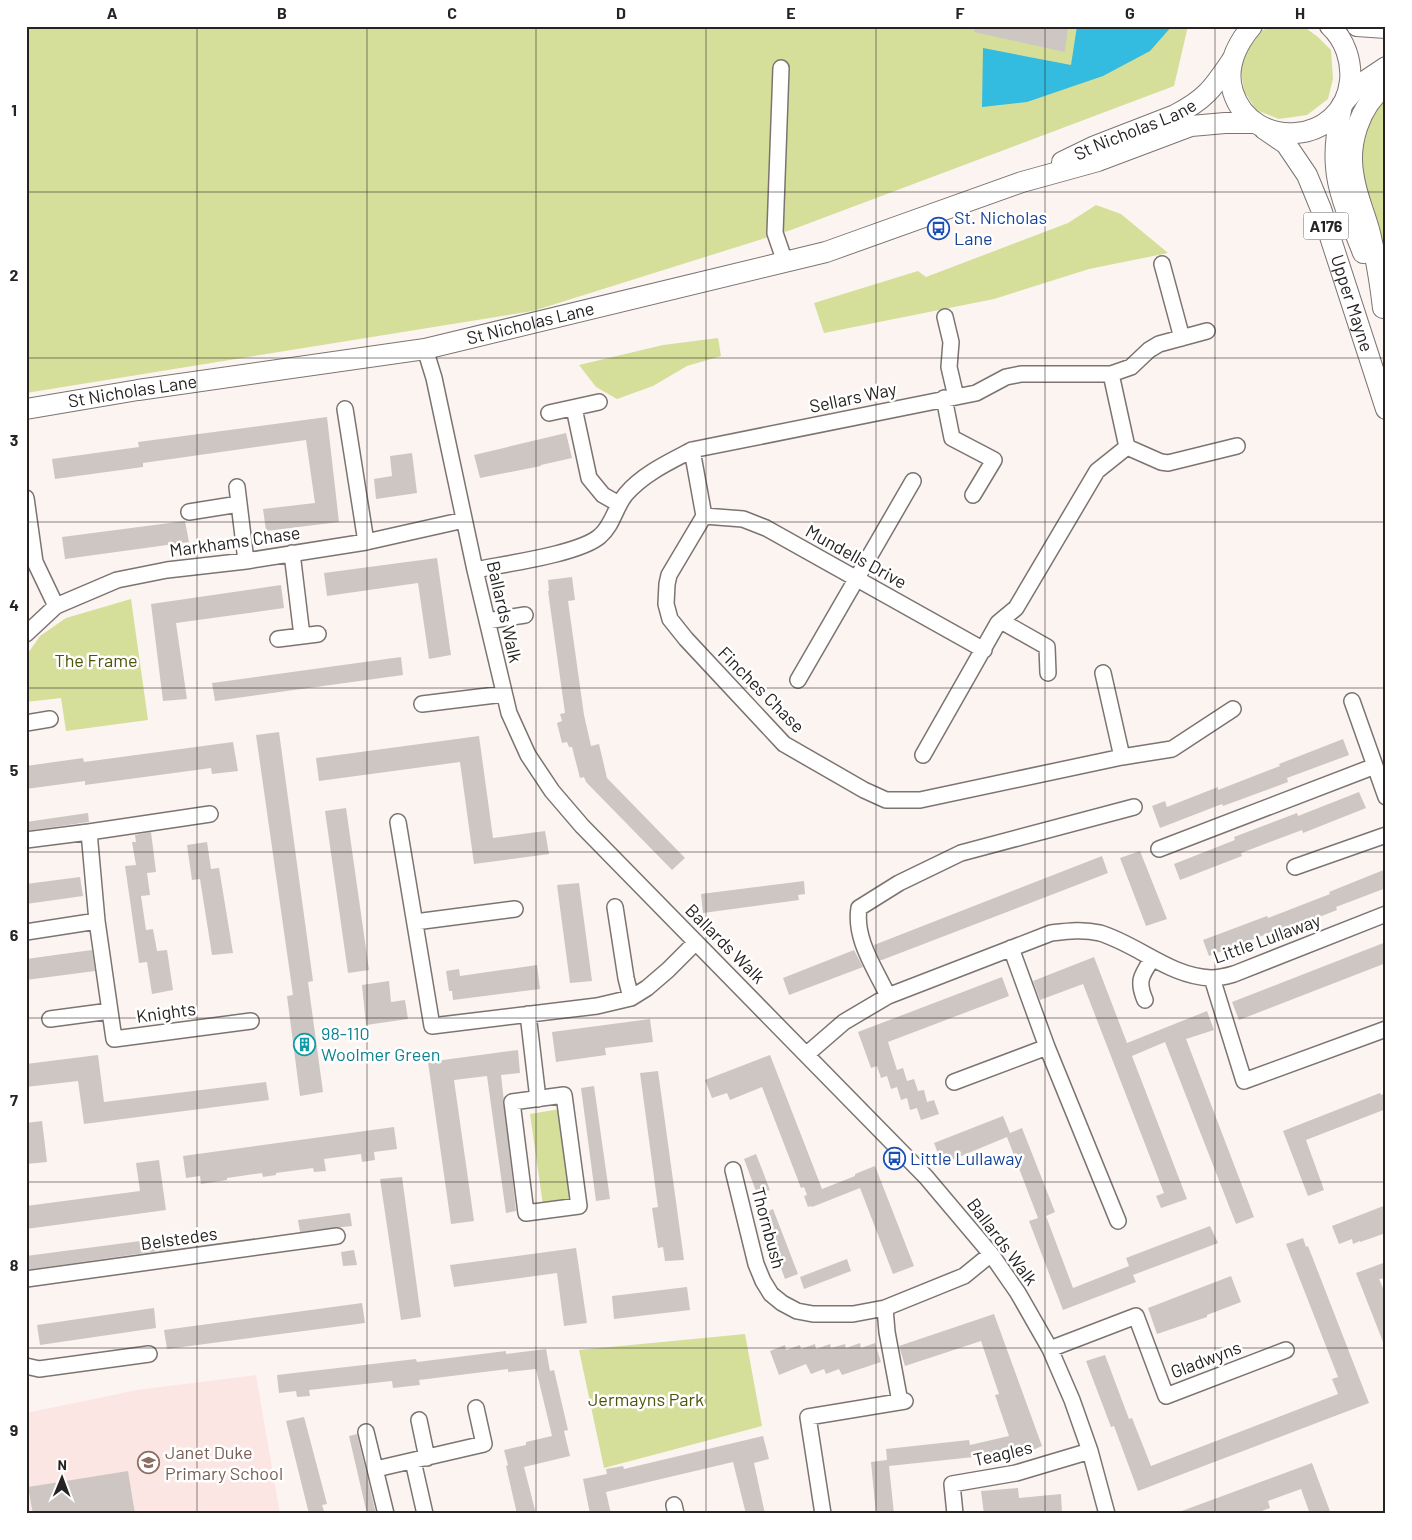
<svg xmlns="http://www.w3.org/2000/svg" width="1412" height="1540" font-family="Barlow,sans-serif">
  <rect width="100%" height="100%" fill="#fcf4f1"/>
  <path fill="#fce6e4" d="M256,1375L280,1514H26V1413L137,1390Z"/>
  <path fill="#d5df9a" d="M26,26H1188L1174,86L791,230L533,311L26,393Z
    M1274,26H1303L1318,37L1331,50L1333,79L1328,99L1307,115L1279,119L1256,110L1244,91L1240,64L1249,44L1263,30Z
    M1386,97V263C1373,221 1345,164 1368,122C1372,113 1380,105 1386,97Z
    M1096,205L1121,214L1168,253L1089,269L994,299L824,333L814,303L918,271L926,277L1068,223Z
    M718,338L721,356L687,366L653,386L617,399L596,387L579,365L663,345Z
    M131,599L148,720L66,731L61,698L26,702V656L40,636L66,618Z
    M560,1109L573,1201L543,1205L530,1114Z
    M745,1334L762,1426L604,1468L579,1350Z"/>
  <path fill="#33bbe0" d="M1077,26H1172L1150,51L1103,76L1027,102L982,107L983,48L1071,65Z"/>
  <path fill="#cec6c3" d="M975,26H1068L1065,52L974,32Z
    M327,417L339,522L266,531L263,509L315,503L306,440L143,463V467L55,479L52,459L139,447L138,442Z
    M566,433L572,458L541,465V466L480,478L474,455Z
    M412,453L417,493L376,499L374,479L392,476L390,456Z
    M185,521L189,542L65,559L62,537Z
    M437,558L451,655L429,659L418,583L327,596L324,573Z
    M572,577L575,600L568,601L584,715L591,746L599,744L607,778L685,858L672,870L586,782L584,777L580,778L572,747H569L567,742L562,743L557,723L562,721L560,714L565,713L548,591H549L548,580Z
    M281,585L284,608L176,623L187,699L163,701L151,604Z
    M401,657L403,675L215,701L212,683Z
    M279,732L313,981L308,982L323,1092L300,1096L287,996L293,995L256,735Z
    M479,736L493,838L545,831L549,854L474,864L460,762L319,781L316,758Z
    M1343,739L1349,755L1287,778L1288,782L1223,806L1222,804L1160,828L1152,806L1165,801L1167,807L1218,787V790L1280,766L1279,764Z
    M233,742L238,771L212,774L211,768L85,785V781L26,789V766L83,758L84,762Z
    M1359,792L1366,808L1303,833L1302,830L1241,853L1242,856L1180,880L1174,864L1235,840L1234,837L1297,813L1298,816Z
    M346,808L369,970L348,973L325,811Z
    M88,813L89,822L26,831V822Z
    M151,832L156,872L147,873L150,895L141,896L146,930L153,929L157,951L167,950L173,990L152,994L147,962L139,963L125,866L136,865L132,842H136L135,835Z
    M207,842L211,869L219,868L233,953L212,955L200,879L192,880L187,845Z
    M1140,851L1167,919L1146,926L1120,858Z
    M1102,856L1108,873L882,960H880L875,949L874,945Z
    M1386,869V888L1336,907L1337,910L1273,935L1272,932L1209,956L1203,940L1267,916L1268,918L1330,894L1329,892Z
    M80,877L83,896L26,904V884Z
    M804,881L805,894L798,895L799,900L703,913L701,894Z
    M579,883L592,981L570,983L557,885Z
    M1386,942V963L1239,1020L1232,1002Z
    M92,950L95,971L26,980V959Z
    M854,950L863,967L789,995L783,978Z
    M1094,957L1127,1043L1207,1011L1214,1030L1186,1039L1254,1217L1236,1224L1165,1042L1132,1056L1187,1199L1161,1208L1156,1196L1164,1193L1083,984L1040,1000L1033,981Z
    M537,965L540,989L453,1000L452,991H449L446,971L459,969L460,976Z
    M1002,977L1009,996L888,1042L897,1070L903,1068L907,1081L914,1079L918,1091L924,1090L927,1102L934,1100L939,1114L921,1120L917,1108L910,1110L907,1098L901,1100L897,1087L891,1089L887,1076L881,1078L877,1066L871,1068L858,1032Z
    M389,981L391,1002L405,1000L408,1019L366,1025L362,985Z
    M650,1019L653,1042L605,1048L606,1055L556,1062L552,1032Z
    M518,1050L520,1073L501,1075L516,1211L506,1213L487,1076L454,1080L474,1221L451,1224L428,1062Z
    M98,1055L104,1102L266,1082L269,1100L84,1124L78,1081L26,1087V1064Z
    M770,1055L822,1189L855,1176V1174L875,1166L914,1266L893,1274L860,1188L812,1207L811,1206L808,1207L804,1196L807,1195L804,1187L801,1188L762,1087L730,1100L727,1093L712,1098L705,1080Z
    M658,1071L684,1260L665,1261L663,1247L658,1248L652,1208L658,1207L640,1073Z
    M594,1086L610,1199L596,1201L581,1088Z
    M1380,1093L1381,1095L1386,1093V1109L1306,1140L1324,1190L1308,1196L1283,1131Z
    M1003,1116L1010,1133L1022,1128L1055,1212L1046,1216L1073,1288L1129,1266L1126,1258L1210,1226L1218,1243L1133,1275L1136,1282L1063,1310L1029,1221L1038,1218L1007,1137L942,1164L934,1143Z
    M42,1121L47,1162L26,1164V1123Z
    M394,1127L397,1149L374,1152L375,1160L362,1162L361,1154L324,1159L326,1171L314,1172L313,1168L276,1173V1175L263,1177L262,1173L227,1178V1180L201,1184L200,1176L186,1178L183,1156Z
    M756,1154L770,1190L757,1194L744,1159Z
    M159,1160L166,1210L26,1229V1206L140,1191L136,1163Z
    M402,1177L421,1317L401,1320L380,1179Z
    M1386,1205V1233L1360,1242V1241L1353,1244L1352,1239L1339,1244L1332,1226Z
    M773,1209L798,1274L785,1279L761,1214Z
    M350,1213L352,1226L300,1232L298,1220Z
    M171,1237L172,1249L26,1270V1256Z
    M1303,1238L1306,1247L1308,1246L1369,1403L1138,1491L1114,1426L1111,1427L1086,1361L1105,1355L1129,1419L1132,1418L1151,1466L1338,1394L1332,1379L1338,1377L1286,1244Z
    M576,1248L587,1323L564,1326L557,1273L454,1287L450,1265Z
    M354,1250L357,1265L343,1266L341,1252Z
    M847,1259L851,1271L804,1289L800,1277Z
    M1386,1262V1278L1379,1279L1386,1295L1385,1347L1356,1273Z
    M1231,1276L1241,1302L1207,1315V1317L1157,1334L1148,1308Z
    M687,1287L690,1310L614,1319L612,1296Z
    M362,1303L365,1323L167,1349L164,1330Z
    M154,1308L156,1328L40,1345L37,1325Z
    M994,1314L1042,1446L1023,1454L992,1461H984L983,1456L889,1466L894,1514H876L871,1462L887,1460L886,1449L969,1440L970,1445L1009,1436L995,1395L999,1394L981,1341L905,1366L899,1346Z
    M860,1343L861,1348L875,1343L881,1362L842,1375L839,1369L826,1374L824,1369L811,1374L806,1364L779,1375L770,1351L785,1345L786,1350L800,1345L801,1349L815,1344L816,1349L830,1344L831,1348L845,1344L846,1348Z
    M546,1349L550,1371L554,1370L568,1430L564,1431L570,1456L524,1467L536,1514H517L506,1466L508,1465L504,1450L526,1445V1442L552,1436L536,1369L508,1372V1369L419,1380L420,1385L393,1388L392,1381L309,1390L310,1396L297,1397L296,1391L279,1393L277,1375L416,1359L417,1362L506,1351V1354Z
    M304,1417L327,1504L322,1505L325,1514H309L286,1421Z
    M357,1434L376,1514H367L349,1436Z
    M763,1436L769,1459L754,1463L765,1514H746L733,1462L606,1492L611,1514H590L583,1479L607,1474L606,1469L623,1466L624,1469Z
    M1312,1463L1331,1514H1310L1301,1489L1268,1501L1270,1508L1254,1514H1179V1512Z
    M128,1471L135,1514H116L115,1511L96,1514H33L28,1487Z
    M1018,1488L1019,1498L1061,1494L1062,1514H984L981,1491Z"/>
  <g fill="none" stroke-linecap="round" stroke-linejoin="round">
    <defs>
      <path id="minor" d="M781,68L775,233L785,262
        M1162,264L1182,338
        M945,317L951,342L949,367L956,397
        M425,349L434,378L475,570L509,713L528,755L552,791L582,826L926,1177L991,1254L1018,1293L1050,1349L1072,1400L1090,1451L1107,1514
        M944,398L952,438L994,460L973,495
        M574,408L589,478L603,495L619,504
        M345,409L366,542
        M549,413L599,402
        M1127,447L1111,374L1131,367L1149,350L1159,344L1207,331
        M1127,447L1161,462L1168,463L1237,446
        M692,450L704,516L669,575L667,584L666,604L670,619L686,639L784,744L864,790L886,800H920L1122,757L1172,749L1233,709
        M237,487L246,561
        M26,498L35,562L56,606
        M189,512L239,504
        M704,516L743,519L766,528L984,650
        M292,553L302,636
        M475,570C504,564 580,554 600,536C613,525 615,507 626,494C643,474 669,462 692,450L976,393L1006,377L1021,374H1111
        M487,621L525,615
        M1001,621L1047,647L1048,673
        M26,634L56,606L117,580L167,570L246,561L366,542L464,520
        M278,639L318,634
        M1103,673L1122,757
        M798,680L913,481
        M1352,701L1386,797
        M422,704L504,694
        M26,723L50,719
        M923,755L998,623L1016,608L1097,471L1127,447
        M210,814L89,832L97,921L114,1039L251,1021
        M398,822L432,1026L597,1006L631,998L647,988L668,970L696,942
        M26,840L89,832
        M1159,849L1375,766
        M1295,867L1386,835
        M615,907L626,978L631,998
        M415,922L515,909
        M26,932L97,921
        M1011,948L1047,1047L1118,1221
        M1212,978L1244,1081L1386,1029
        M888,996C875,968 854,939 859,908L899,883L961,853L1134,807
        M1145,1000C1137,981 1141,976 1152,959
        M528,1014L538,1099
        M50,1019L110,1011
        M807,1054L844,1022L888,996L1051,933C1068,931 1083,929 1100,933C1139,945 1169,976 1211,978C1218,978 1227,976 1234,974L1386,914
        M954,1082L1047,1047
        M564,1095L579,1206L526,1213L512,1102Z
        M733,1170L756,1264L763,1281L771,1294L782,1303L797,1311L813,1314H853L885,1308L964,1276L991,1254
        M26,1279L337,1236
        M885,1308L887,1332L900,1402
        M1050,1349L1136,1316L1166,1396L1286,1350
        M26,1366L39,1369L149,1354
        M419,1420L427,1458
        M366,1432L386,1514
        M413,1461L425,1514
        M376,1469L484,1444L476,1408
        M674,1505L676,1514
        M823,1514L808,1417L905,1401
        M955,1514L952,1484L1016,1473L1090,1451"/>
      <g id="major">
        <path d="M1252,26C1236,45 1225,67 1233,92C1252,152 1343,145 1350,81C1352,61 1345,40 1330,26"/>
        <path d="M1357,26L1386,28"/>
        <path d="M1345,101L1359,85L1386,67"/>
        <path d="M1342,105C1338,125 1334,146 1336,167C1338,196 1353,226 1363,253"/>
        <path id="s1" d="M1264,129L1286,144L1307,175L1321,209L1386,409"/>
        <path id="s2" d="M1062,162L1095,146L1175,115C1206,99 1213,88 1232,60"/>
        <path d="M1383,308C1380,282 1376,258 1370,233C1365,214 1357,197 1354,178C1347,145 1359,106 1386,85"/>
        <path id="s3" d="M26,409L138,390L425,349L826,252L1022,182L1098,161L1191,126L1225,123H1254"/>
      </g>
    </defs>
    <use href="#minor" stroke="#7c7471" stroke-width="18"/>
    <use href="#major" stroke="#7c7471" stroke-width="22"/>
    <use href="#minor" stroke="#fff" stroke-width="15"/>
    <use href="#major" stroke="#fff" stroke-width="20"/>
  </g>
  <path fill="none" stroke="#262322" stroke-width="1" stroke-opacity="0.55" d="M197,26V1514M367,26V1514M536,26V1514M706,26V1514M876,26V1514M1045,26V1514M1215,26V1514M26,192H1386M26,358H1386M26,522H1386M26,688H1386M26,852H1386M26,1018H1386M26,1182H1386M26,1348H1386"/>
  <defs>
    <symbol id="bus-ring" viewBox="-11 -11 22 22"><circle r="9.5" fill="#fff" stroke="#1a4fb4" stroke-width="1.5"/><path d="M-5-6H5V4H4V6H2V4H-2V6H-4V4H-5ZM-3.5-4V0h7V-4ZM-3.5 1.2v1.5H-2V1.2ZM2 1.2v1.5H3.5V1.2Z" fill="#1a4fb4"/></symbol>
    <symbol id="building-ring" viewBox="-11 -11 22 22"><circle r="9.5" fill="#fff" stroke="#0f9aa8" stroke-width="1.5"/><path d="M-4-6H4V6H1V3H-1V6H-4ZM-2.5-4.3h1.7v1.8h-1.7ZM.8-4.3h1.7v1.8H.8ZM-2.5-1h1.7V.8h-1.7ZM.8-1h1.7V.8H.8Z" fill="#0f9aa8"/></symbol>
    <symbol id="school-ring" viewBox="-11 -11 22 22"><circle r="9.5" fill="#fff" stroke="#8d6e63" stroke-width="1.5"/><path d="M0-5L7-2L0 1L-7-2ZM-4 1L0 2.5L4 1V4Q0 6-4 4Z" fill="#8d6e63"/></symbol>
  </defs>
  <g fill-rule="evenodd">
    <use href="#bus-ring" x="926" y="216" width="25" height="25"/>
    <use href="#building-ring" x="292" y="1032" width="25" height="25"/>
    <use href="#bus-ring" x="882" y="1146" width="25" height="25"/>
    <use href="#school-ring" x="136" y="1450" width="25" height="25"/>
  </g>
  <g text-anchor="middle" stroke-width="5" stroke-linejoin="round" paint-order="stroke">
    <rect fill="#fff" stroke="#676564" stroke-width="1" x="1303.5" y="212.5" width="45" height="27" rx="4"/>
    <g font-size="16" font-weight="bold" fill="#262322">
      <text x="1326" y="232">A176</text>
    </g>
    <g font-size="18" fill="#262322" stroke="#fff">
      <text dy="6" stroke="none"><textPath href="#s2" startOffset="80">St Nicholas Lane</textPath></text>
      <text dy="6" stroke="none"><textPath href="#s1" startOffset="200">Upper Mayne</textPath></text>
      <text dy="6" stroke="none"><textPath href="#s3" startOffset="512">St Nicholas Lane</textPath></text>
      <text dy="6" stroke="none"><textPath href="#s3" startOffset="108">St Nicholas Lane</textPath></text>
      <text transform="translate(853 398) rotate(-12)" y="6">Sellars Way</text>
      <text transform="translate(235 542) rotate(-8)" y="6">Markhams Chase</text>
      <text transform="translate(856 557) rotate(29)" y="6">Mundells Drive</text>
      <text transform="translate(504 612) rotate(77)" y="6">Ballards Walk</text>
      <text transform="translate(761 690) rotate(45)" y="6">Finches Chase</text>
      <text transform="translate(1267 939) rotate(-20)" y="6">Little Lullaway</text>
      <text transform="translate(725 944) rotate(45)" y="6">Ballards Walk</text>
      <text transform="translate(166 1013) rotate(-8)" y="6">Knights</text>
      <text transform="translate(768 1228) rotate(75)" y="6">Thornbush</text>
      <text transform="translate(179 1239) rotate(-8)" y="6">Belstedes</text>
      <text transform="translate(1002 1242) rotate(53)" y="6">Ballards Walk</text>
      <text transform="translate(1206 1360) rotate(-21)" y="6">Gladwyns</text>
      <text transform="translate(1003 1454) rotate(-13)" y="6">Teagles</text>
    </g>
    <g font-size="18" fill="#164399" stroke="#fff" text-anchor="start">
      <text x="954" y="224">St. Nicholas<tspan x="954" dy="21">Lane</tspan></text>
      <text x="910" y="1165">Little Lullaway</text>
    </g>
    <g font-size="18" fill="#4d5408" stroke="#fff">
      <text x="96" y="667">The Frame</text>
      <text x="646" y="1406">Jermayns Park</text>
    </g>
    <g font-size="18" fill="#0d838f" stroke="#fff" text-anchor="start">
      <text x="321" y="1040">98-110<tspan x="321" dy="21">Woolmer Green</tspan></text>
    </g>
    <g font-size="18" fill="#785e54" stroke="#fff" text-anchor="start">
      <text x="165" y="1459">Janet Duke<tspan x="165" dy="21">Primary School</tspan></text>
    </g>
  </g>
  <rect width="1412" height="1540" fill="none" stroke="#ffffff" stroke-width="55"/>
  <g transform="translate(62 1478) rotate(1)" stroke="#ffffff" stroke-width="4" paint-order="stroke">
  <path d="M0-4L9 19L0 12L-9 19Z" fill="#262322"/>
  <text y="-8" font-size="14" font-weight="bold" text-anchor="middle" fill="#262322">N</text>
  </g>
  <rect x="28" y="28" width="1356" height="1484" fill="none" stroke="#262322" stroke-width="2"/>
  <g font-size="16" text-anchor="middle" font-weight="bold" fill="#262322">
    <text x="112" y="19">A</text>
    <text x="282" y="19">B</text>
    <text x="452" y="19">C</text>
    <text x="621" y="19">D</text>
    <text x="791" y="19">E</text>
    <text x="960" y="19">F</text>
    <text x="1130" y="19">G</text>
    <text x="1300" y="19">H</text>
    <text x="14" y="116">1</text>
    <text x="14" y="281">2</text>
    <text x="14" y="446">3</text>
    <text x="14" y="611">4</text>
    <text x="14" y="776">5</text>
    <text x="14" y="941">6</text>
    <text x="14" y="1106">7</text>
    <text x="14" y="1271">8</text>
    <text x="14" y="1436">9</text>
  </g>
</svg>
